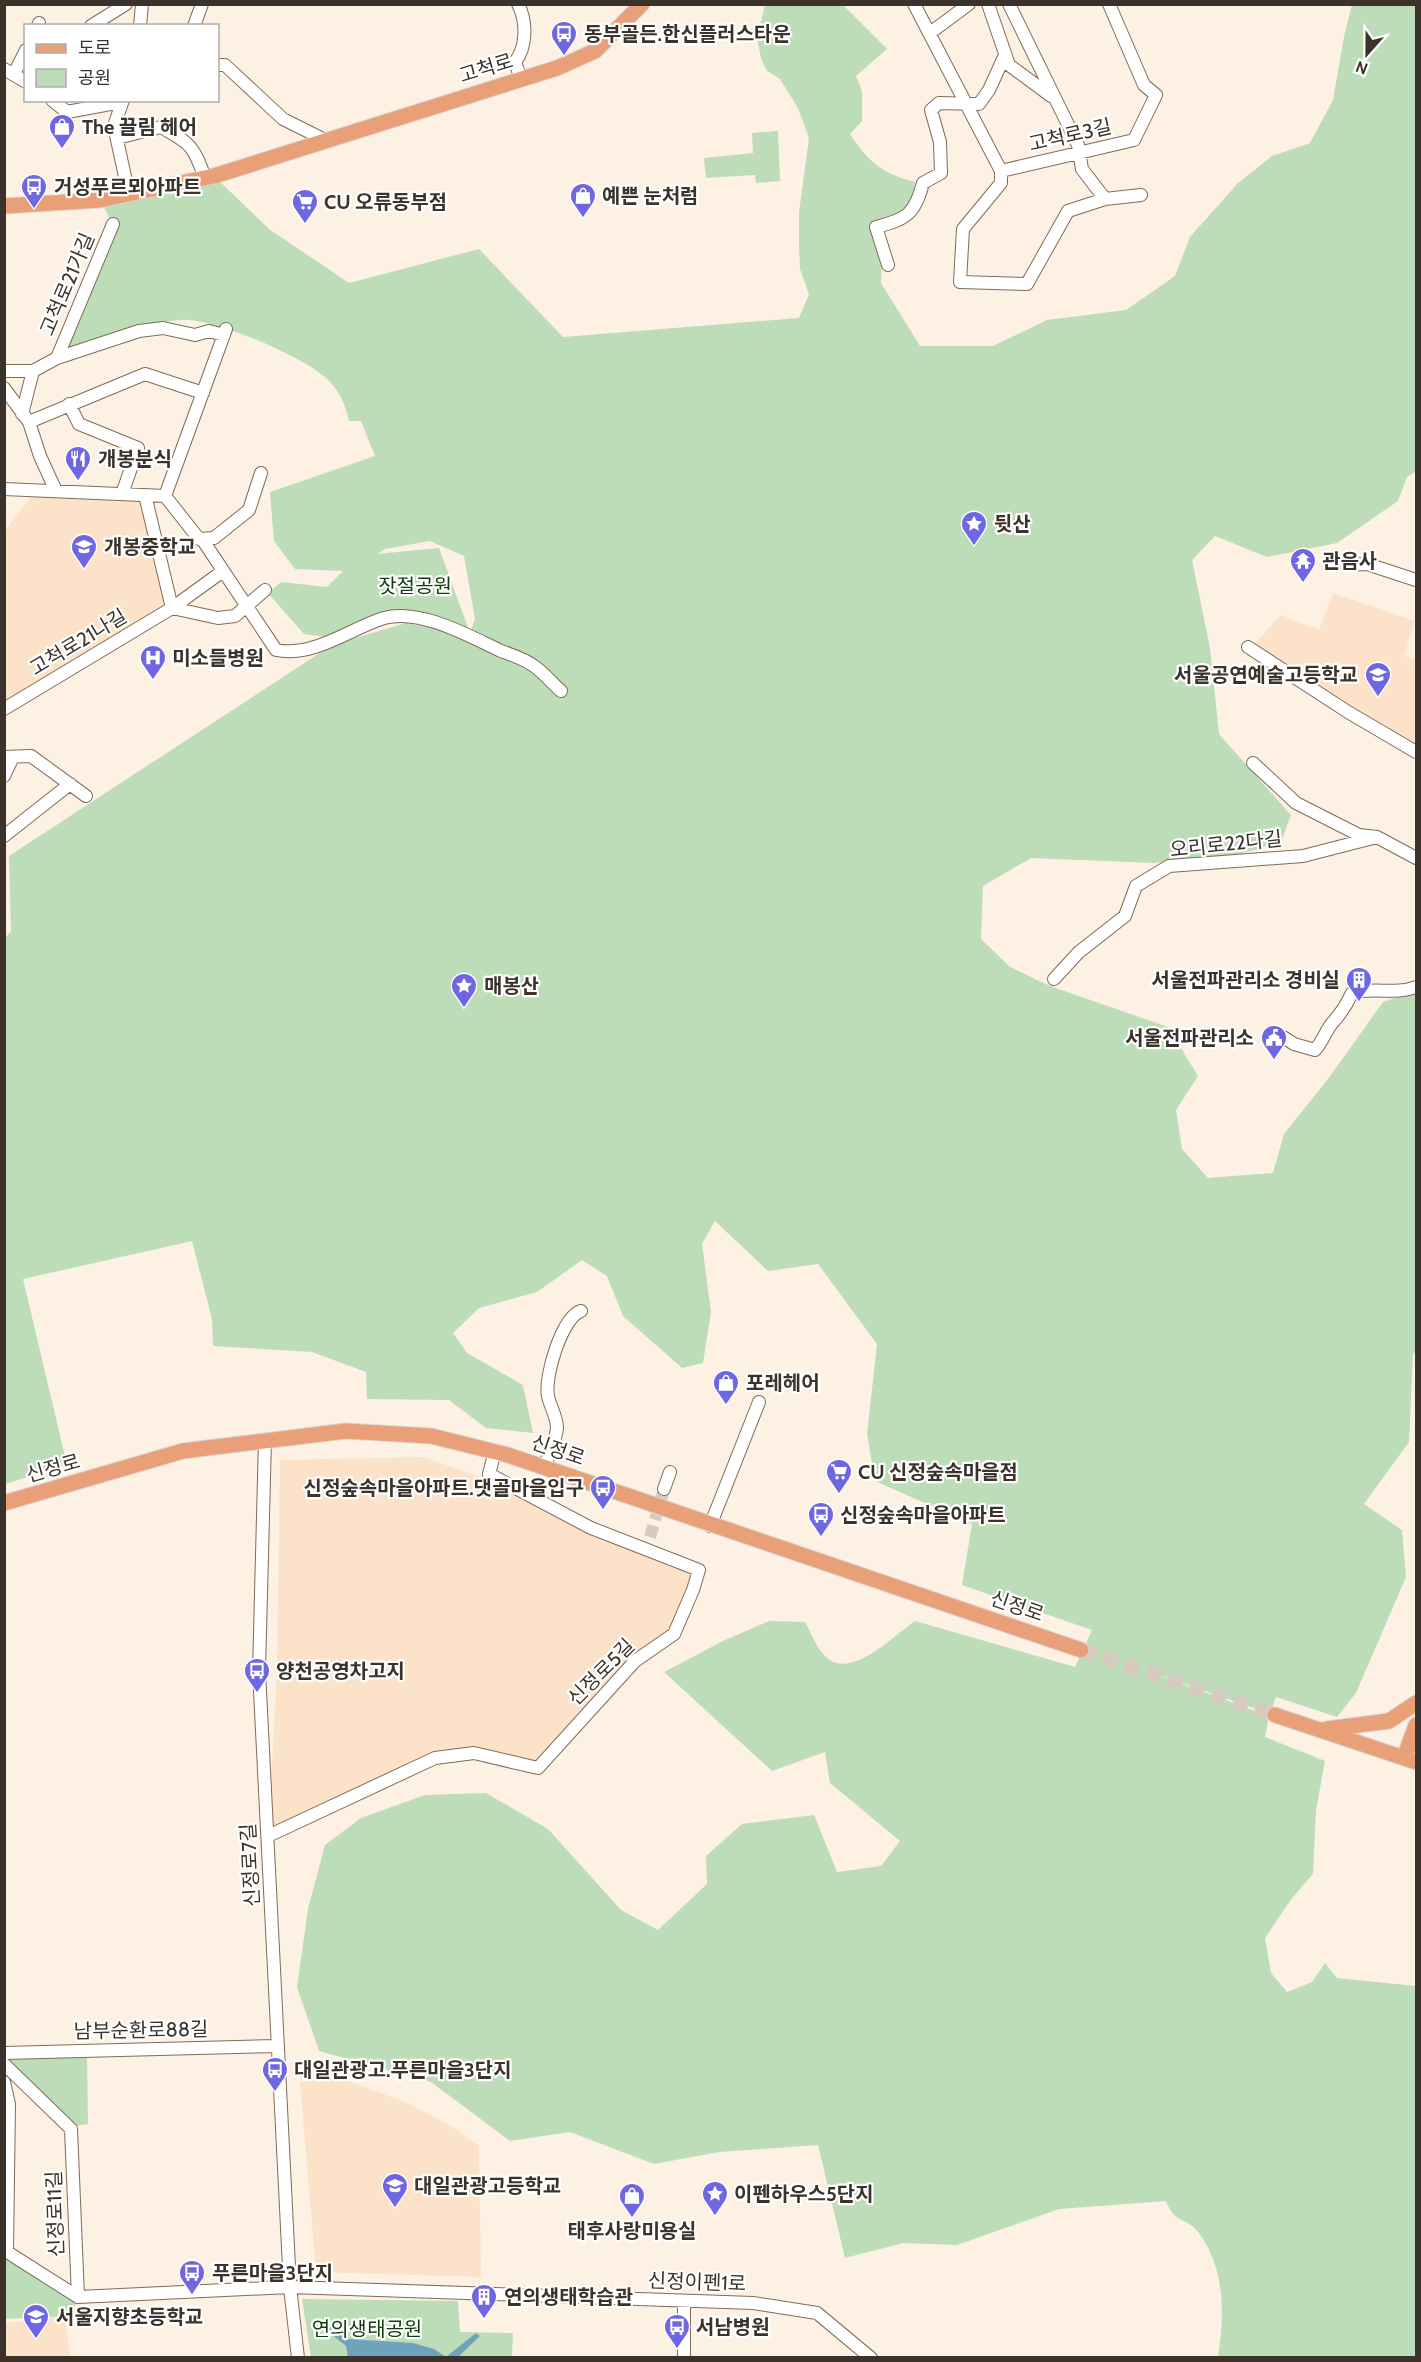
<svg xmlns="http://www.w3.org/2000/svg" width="1421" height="2362" font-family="Cabin,'Noto Sans KR',sans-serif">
  <rect width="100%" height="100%" fill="#fdf1e4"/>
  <path fill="#fce2c8" d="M36,490L145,495L172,608L5,709L4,532Z
    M1333,593L1415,621L1404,656L1416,660V737L1414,745L1254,644L1281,615L1319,630Z
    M423,1457L513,1488L699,1570L674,1634L635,1661L538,1768L474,1753L435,1758L268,1836L277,1673L280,1460Z
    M337,2077L408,2103L453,2127L479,2146L481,2277L316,2272L300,2082Z
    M65,2316L70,2357H5L4,2323Z"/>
  <path fill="#bddcb8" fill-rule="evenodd" d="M765,5H843L887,49L856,76L862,91V121L850,134C868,162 883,174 915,182L912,203L897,215L874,224L882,256L881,283L920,346H993L1047,320L1126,310L1175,276L1190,237L1238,183L1272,156L1310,143L1333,100L1344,37L1352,5H1416V471L1407,477L1398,501L1337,543L1267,557L1215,536L1192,560L1210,648L1219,734L1291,815L1281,842L1233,856L1153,863L1031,858L983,886L981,939L1010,967L1050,986L1168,1027L1198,1076L1176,1110L1182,1149L1208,1178L1273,1173L1284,1134L1328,1079L1383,1002L1416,991V1351L1413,1354L1409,1442L1364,1504L1402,1530L1406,1577L1356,1693L1337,1717L1276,1697L1270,1714L1134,1666L1269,1716L1265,1737L1325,1761L1316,1810L1313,1874L1292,1898L1265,1938L1271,1973L1287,1992L1312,1982L1325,1963L1337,1978L1416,1986V2357H1218C1225,2315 1225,2267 1198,2232C1186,2216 1175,2225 1166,2201L1059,2209L957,2245L903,2243L845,2258L818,2145L719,2152L654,2164L570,2132L510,2141L431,2082L319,2051L297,1987L308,1909L325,1845L361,1818L425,1795L486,1793L548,1829L621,1910L658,1930L707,1884L706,1856L742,1824L814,1815L837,1872L881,1866L900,1841L830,1783L825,1752L772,1771L664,1672L723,1641L769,1621L805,1622C811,1632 816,1647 824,1655C849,1683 893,1636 915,1621L1075,1667L1092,1630L962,1585L972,1524L875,1481L867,1434L877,1344L818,1264L768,1271L715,1221L702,1244L711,1312L703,1363L682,1368L623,1316L607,1276L582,1260L537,1292L479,1308L453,1333L467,1353L523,1385L533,1433L486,1428L449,1400L367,1399L366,1372L312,1352L213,1346L212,1319L192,1241L23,1279L67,1465L5,1484L4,939L11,931L9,856L332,645L406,623L457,633L420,620L371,618L338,639L304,634L268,593L281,582L327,587L343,571L295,569L274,541L270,492L375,456L361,421H349C345,404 341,393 329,381C308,358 210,316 179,320C136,324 96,343 57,358L113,224L100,200L214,176L269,229L349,283L479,249L563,337L799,318L809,294L800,269L799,244V212L809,138L798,108L780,79L767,71L761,58L757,38ZM430,541L464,556L475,619L470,633L439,548L377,554L385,549Z
    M778,131L780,181L756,183L755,175L706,178L704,158L753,153L752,133Z
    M87,2057L88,2124L74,2126L8,2058Z
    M4,2256L75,2301V2316L5,2319Z
    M302,2299L458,2301L460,2332L513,2333L512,2357H311Z"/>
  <path fill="#6fa3bc" d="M328,2322L348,2339L413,2343L434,2349L446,2357L476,2333L480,2336L458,2357H348L346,2346L324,2328Z"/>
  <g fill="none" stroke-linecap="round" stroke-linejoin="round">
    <path stroke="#d6cbbf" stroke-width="12" stroke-dasharray="12 6" stroke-linecap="butt" d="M650,1537L664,1489"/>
    <path stroke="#d6cbbf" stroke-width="15" stroke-dasharray="15 8" stroke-linecap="butt" d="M1081,1650L1275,1715"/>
    <defs>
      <path id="minor" d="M518,4C527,21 527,47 515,62L521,79
        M914,4L1001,171L1134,140L1156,95L1144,85L1109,4
        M988,4L1009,65L1051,96
        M1009,4L1078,145L1082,169L1105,199
        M38,26L39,23
        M91,26L126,4
        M140,26L142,4
        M194,26L202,4
        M930,33L969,4
        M218,65H225L283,119L325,140
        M4,69L26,82
        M14,74L26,50
        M52,100L67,112L121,102
        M123,100L114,126L129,195
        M117,138L161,127C191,144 193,145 205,178
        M1001,171V183L963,229L960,282L1027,284L1068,211L1105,199L1141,195
        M888,265L876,227C907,219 915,214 923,183L941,173L940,142L931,110L939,103L979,104L989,90L1005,55
        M57,358L113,224
        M4,371H33L57,358L139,331L163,328L195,335L209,331L224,335
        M4,388L29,422L40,456L56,491
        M69,404L79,424L138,448L122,494
        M22,414L33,371
        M29,422L145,374L203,393
        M4,489L165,496L199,539L214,538L249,510L261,473
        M165,496L226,329
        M202,539L276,650C313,658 351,628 384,618C420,608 469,636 501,651C512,655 525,659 534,666C544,673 552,683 561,691
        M1346,565L1367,564L1416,580
        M172,608L218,618L235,616L265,590
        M172,608L223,571
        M1248,647L1348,712L1416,752
        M4,709L172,608L145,495
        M4,757L31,756L86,796
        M1253,763L1296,803L1359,835L1377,837L1416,858
        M4,776L13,757
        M4,836L70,784
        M1054,979L1079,952L1125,916L1136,886L1169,866L1303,856L1377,837
        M1283,1037L1294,1044L1315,1050C1324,1040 1326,1029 1334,1021C1342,1012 1347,1004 1352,993C1374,987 1395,995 1416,987
        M265,1440L259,1671L290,2287L298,2358
        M544,1468C548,1456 556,1441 557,1428C557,1416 550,1407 548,1396C544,1377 562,1317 581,1311
        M664,1489L670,1472
        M710,1526L759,1402
        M268,1836L435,1758L474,1753L538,1768L635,1661L674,1634L693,1590L699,1570L591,1528L489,1474L495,1451
        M4,2053L278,2046
        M4,2064L71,2129L78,2297
        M4,2082L9,2104L7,2250
        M4,2250L78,2297L290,2287L753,2303L817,2313L871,2358
        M684,2301V2358"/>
      <path id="major" d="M4,206L100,200L214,176L557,68L595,51L642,4
        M4,1503L183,1451L346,1431L431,1436L508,1455L1081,1650
        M1275,1715L1416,1762
        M1327,1729L1389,1721L1416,1703
        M1404,1758L1416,1725"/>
    </defs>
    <use href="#minor" stroke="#7e6c5a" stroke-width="14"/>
    <use href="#major" stroke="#d8d6d5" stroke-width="17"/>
    <use href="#minor" stroke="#fff" stroke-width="12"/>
    <use href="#major" stroke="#e9a079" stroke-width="15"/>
  </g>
  <defs>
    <symbol id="bus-pin" viewBox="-11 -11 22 30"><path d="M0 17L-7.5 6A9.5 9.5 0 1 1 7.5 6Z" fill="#6f66e1" stroke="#fff"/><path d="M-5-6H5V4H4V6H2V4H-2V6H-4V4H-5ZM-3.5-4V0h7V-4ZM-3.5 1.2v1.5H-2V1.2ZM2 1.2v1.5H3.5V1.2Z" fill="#fff"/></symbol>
    <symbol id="shop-pin" viewBox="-11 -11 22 30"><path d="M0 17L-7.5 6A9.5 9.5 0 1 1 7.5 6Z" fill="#6f66e1" stroke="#fff"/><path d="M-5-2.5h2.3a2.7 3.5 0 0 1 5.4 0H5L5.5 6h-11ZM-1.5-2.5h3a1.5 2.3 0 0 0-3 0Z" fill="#fff"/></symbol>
    <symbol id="supermarket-pin" viewBox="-11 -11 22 30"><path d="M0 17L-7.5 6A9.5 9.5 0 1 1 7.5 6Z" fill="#6f66e1" stroke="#fff"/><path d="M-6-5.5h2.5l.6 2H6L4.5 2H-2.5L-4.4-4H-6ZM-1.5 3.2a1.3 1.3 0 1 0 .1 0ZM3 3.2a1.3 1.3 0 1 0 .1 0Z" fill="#fff"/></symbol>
    <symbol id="restaurant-pin" viewBox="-11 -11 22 30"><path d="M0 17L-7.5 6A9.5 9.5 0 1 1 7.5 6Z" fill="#6f66e1" stroke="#fff"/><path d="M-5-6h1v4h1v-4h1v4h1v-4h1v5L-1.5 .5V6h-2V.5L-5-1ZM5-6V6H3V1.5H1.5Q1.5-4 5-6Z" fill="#fff"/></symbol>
    <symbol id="sight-pin" viewBox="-11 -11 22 30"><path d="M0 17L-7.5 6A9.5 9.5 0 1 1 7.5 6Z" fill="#6f66e1" stroke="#fff"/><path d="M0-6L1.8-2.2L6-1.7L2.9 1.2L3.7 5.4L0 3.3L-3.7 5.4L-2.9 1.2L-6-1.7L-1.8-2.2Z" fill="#fff"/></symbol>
    <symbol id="school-pin" viewBox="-11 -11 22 30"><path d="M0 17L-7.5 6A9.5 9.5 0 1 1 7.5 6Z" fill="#6f66e1" stroke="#fff"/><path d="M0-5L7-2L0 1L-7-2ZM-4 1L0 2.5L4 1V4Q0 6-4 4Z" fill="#fff"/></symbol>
    <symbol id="temple-pin" viewBox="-11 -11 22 30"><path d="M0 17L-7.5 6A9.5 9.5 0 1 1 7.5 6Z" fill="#6f66e1" stroke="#fff"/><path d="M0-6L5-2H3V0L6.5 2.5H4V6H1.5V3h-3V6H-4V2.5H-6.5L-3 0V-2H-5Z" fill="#fff"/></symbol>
    <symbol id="hospital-pin" viewBox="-11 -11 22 30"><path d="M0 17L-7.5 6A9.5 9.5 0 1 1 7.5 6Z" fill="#6f66e1" stroke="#fff"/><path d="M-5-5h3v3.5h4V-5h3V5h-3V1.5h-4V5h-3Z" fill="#fff"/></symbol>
    <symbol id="building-pin" viewBox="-11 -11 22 30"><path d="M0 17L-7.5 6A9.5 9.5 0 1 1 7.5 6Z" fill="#6f66e1" stroke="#fff"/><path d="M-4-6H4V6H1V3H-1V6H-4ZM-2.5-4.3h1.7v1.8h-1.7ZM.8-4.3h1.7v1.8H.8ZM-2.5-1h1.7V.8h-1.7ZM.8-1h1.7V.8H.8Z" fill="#fff"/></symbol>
    <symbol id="civic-pin" viewBox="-11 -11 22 30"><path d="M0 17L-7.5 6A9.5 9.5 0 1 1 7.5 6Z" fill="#6f66e1" stroke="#fff"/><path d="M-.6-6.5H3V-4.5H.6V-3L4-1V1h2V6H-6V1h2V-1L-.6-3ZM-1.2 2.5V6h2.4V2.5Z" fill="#fff"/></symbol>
  </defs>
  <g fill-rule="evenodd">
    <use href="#bus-pin" x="549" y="19" width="30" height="40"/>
    <use href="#shop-pin" x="47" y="112" width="30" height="40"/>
    <use href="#bus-pin" x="19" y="172" width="30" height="40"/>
    <use href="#shop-pin" x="568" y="181" width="30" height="40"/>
    <use href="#supermarket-pin" x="290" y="187" width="30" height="40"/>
    <use href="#restaurant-pin" x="63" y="444" width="30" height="40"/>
    <use href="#sight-pin" x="959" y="509" width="30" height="40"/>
    <use href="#school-pin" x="69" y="532" width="30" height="40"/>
    <use href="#temple-pin" x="1288" y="546" width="30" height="40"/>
    <use href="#hospital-pin" x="138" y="643" width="30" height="40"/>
    <use href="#school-pin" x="1363" y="660" width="30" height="40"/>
    <use href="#building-pin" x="1344" y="965" width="30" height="40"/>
    <use href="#sight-pin" x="449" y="971" width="30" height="40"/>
    <use href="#civic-pin" x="1259" y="1023" width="30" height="40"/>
    <use href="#shop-pin" x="711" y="1368" width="30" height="40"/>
    <use href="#supermarket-pin" x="824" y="1457" width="30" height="40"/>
    <use href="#bus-pin" x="588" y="1473" width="30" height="40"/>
    <use href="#bus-pin" x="806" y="1500" width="30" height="40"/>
    <use href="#bus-pin" x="242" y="1656" width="30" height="40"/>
    <use href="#bus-pin" x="260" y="2055" width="30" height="40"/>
    <use href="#school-pin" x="380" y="2171" width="30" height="40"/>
    <use href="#sight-pin" x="700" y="2179" width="30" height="40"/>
    <use href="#shop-pin" x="617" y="2181" width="30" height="40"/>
    <use href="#bus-pin" x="177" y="2258" width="30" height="40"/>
    <use href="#building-pin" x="469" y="2282" width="30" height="40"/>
    <use href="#school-pin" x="21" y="2302" width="30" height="40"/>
    <use href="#bus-pin" x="662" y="2312" width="30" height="40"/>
  </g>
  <g text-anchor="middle" stroke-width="4.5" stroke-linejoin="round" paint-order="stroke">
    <g font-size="20" font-weight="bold" fill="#3b332b" stroke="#fff" text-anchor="start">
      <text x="584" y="41">동부골든.한신플러스타운</text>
      <text x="82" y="134">The 끌림 헤어</text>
      <text x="54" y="194">거성푸르뫼아파트</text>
      <text x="602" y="203">예쁜 눈처럼</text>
      <text x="324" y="209">CU 오류동부점</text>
      <text x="98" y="466">개봉분식</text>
      <text x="994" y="531">뒷산</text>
      <text x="104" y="554">개봉중학교</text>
      <text x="1322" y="568">관음사</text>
      <text x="172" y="665">미소들병원</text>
      <text x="1358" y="682" text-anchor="end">서울공연예술고등학교</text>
      <text x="1340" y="987" text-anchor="end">서울전파관리소 경비실</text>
      <text x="484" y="993">매봉산</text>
      <text x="1254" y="1045" text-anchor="end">서울전파관리소</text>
      <text x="746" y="1390">포레헤어</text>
      <text x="858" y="1479">CU 신정숲속마을점</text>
      <text x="584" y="1495" text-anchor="end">신정숲속마을아파트.댓골마을입구</text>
      <text x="840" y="1522">신정숲속마을아파트</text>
      <text x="276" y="1678">양천공영차고지</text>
      <text x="294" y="2077">대일관광고.푸른마을3단지</text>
      <text x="414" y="2193">대일관광고등학교</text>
      <text x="734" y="2201">이펜하우스5단지</text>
      <text x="632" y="2238" text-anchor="middle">태후사랑미용실</text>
      <text x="212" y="2280">푸른마을3단지</text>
      <text x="504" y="2304">연의생태학습관</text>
      <text x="56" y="2324">서울지향초등학교</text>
      <text x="696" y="2334">서남병원</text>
    </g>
    <g font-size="20" fill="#3b332b" stroke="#fff">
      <text transform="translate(486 68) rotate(-17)" y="7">고척로</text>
      <text transform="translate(1070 135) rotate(-13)" y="7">고척로3길</text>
      <text transform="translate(67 284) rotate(-67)" y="7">고척로21가길</text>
      <text transform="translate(78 642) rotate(-31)" y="7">고척로21나길</text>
      <text transform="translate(1226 844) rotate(-6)" y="7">오리로22다길</text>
      <text transform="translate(558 1450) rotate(19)" y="7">신정로</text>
      <text transform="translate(53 1468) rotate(-16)" y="7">신정로</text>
      <text transform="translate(1017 1606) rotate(19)" y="7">신정로</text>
      <text transform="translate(601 1672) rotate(-45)" y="7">신정로5길</text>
      <text transform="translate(250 1865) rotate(-93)" y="7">신정로7길</text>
      <text transform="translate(141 2030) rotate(-1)" y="7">남부순환로88길</text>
      <text transform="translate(55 2214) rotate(-92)" y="7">신정로11길</text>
      <text transform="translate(697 2282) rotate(2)" y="7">신정이펜1로</text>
    </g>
    <g font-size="20" fill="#10400a" stroke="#fff">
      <text x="415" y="593">잣절공원</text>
      <text x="367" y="2336">연의생태공원</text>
    </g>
  </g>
  <rect width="1421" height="2362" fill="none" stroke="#3b332b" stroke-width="12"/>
  <rect x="24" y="24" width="195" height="78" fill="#ffffff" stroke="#b1adaa" stroke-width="1.5"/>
  <rect x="36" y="44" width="30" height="9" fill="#e9a079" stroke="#b1adaa" stroke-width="1.5"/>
  <text x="78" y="54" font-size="18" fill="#3b332b">도로</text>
  <rect x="36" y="69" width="30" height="18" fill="#bddcb8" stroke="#b1adaa" stroke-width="1.5"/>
  <text x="78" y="84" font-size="18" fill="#3b332b">공원</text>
  <g transform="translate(1367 54) rotate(201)" stroke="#ffffff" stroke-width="4.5" paint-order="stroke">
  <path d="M0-4.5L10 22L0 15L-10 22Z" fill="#3b332b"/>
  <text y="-9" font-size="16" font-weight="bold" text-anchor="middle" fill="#3b332b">N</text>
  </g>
</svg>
